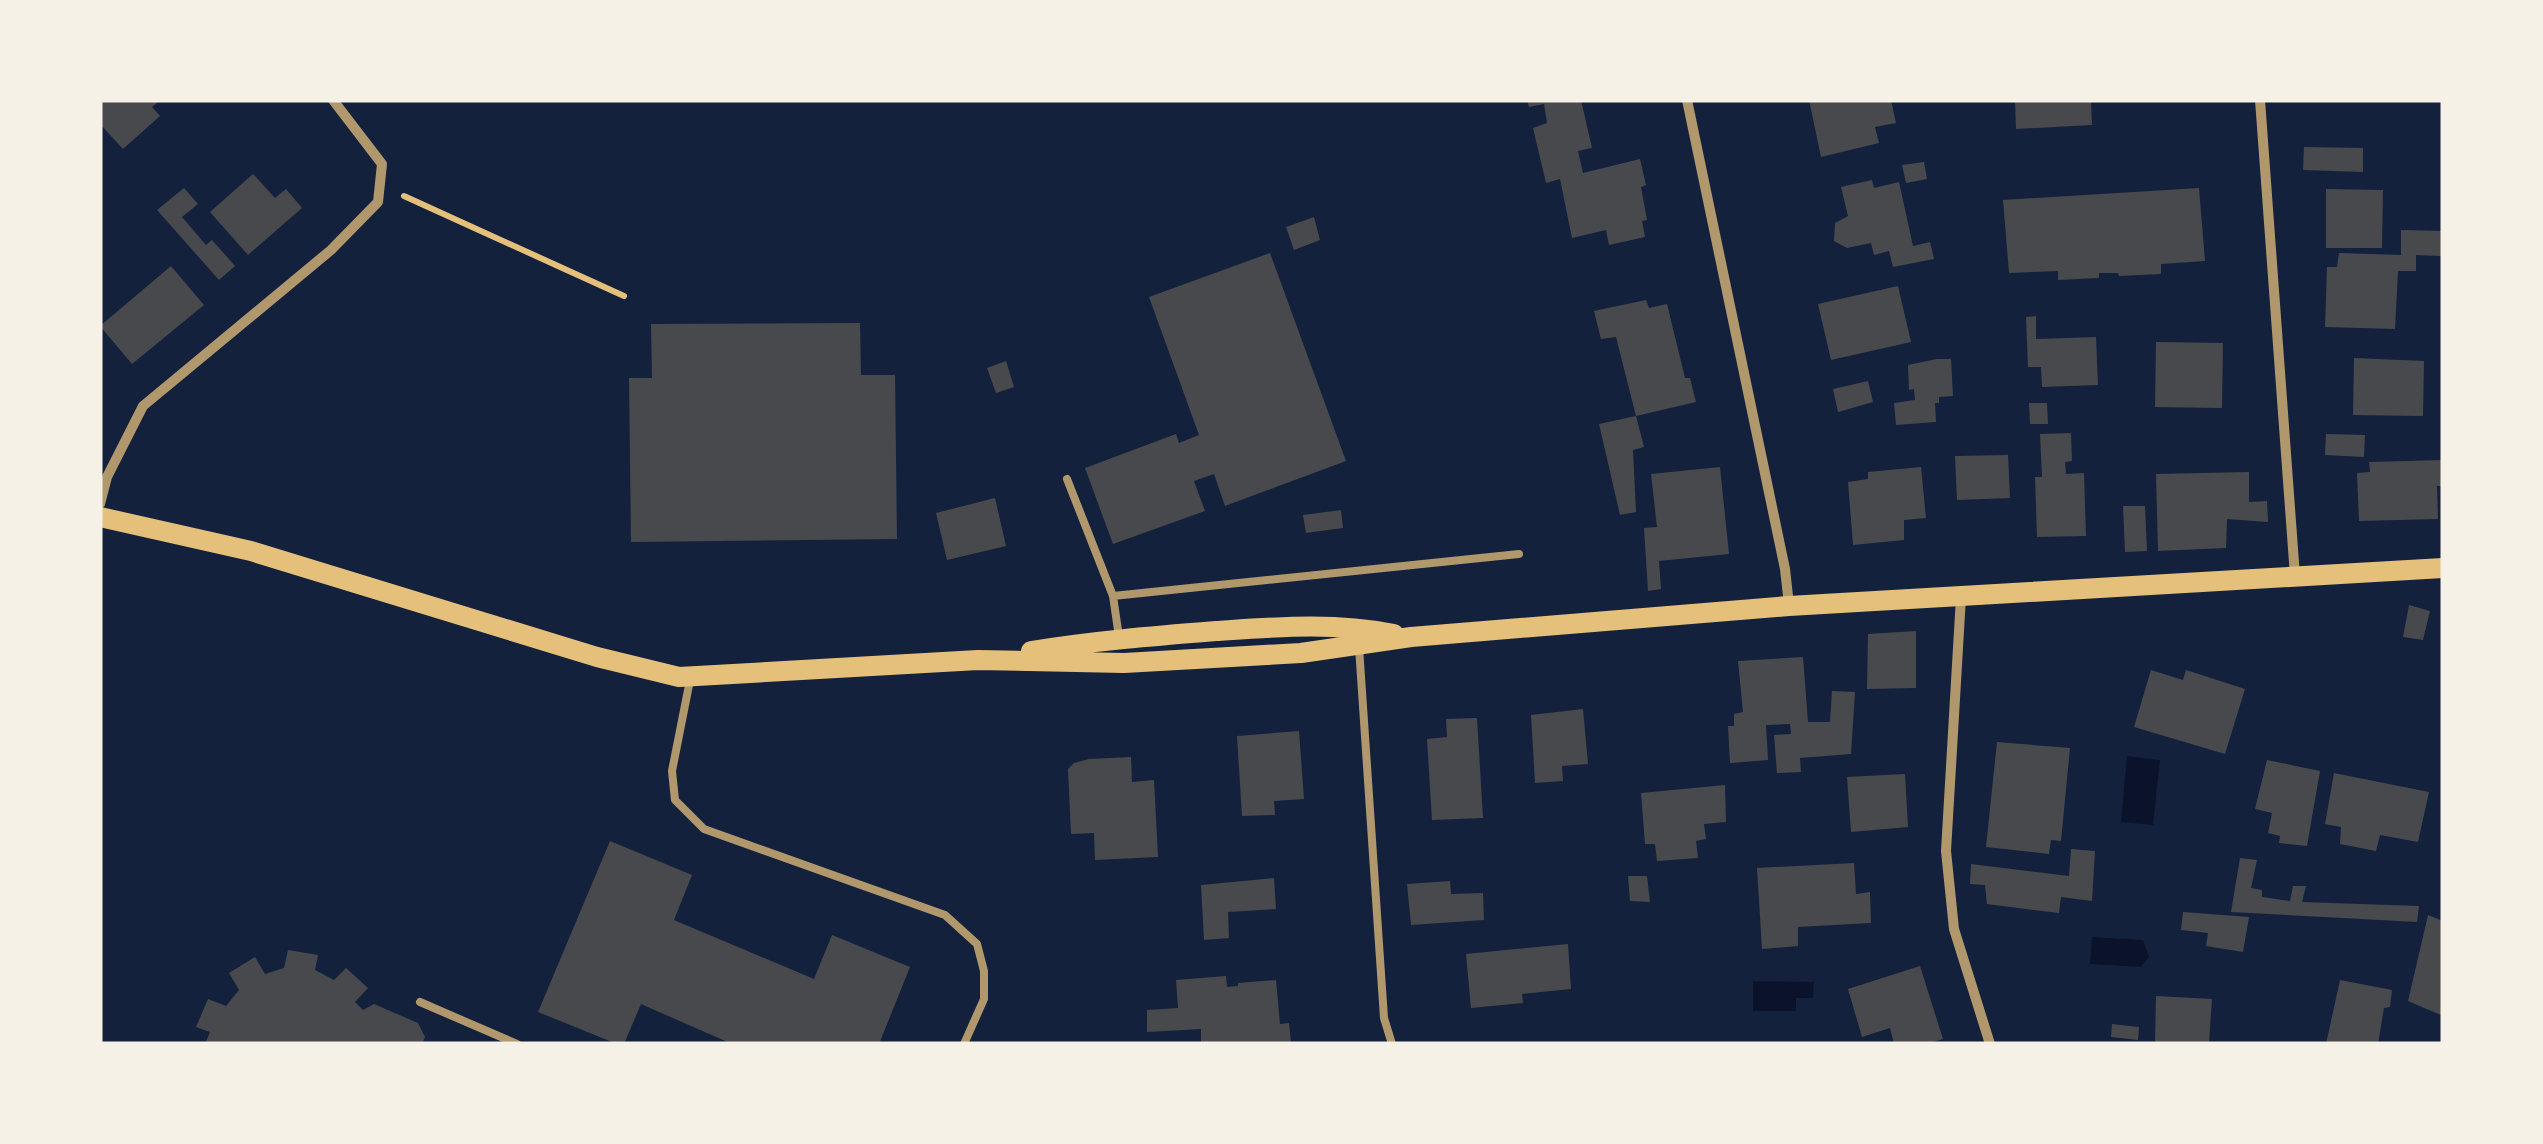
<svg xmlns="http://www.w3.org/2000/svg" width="2543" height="1144" font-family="Overpass,sans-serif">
  <rect width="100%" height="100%" fill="#14213d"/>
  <path fill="#0b132b" d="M2127,756L2160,760L2153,825L2121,822Z
    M2092,937L2143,940L2149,957L2141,967L2090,964Z
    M1753,981L1814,982L1813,998H1796V1011H1753Z"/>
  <path fill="#48494c" d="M100,100H160L152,107L160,116L123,149L100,124Z
    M1527,100H1581L1592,148L1578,151L1583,173L1640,159L1646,185L1641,187L1647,220L1642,221L1645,237L1609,245L1606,230L1572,238L1560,179L1546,183L1533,128L1547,123L1544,104L1529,107Z
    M1809,100H1891L1896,123L1875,127L1879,143L1821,157Z
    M2015,100H2091L2092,125L2016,129Z
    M2304,147L2363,148V172L2303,170Z
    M1924,162L1927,179L1906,183L1902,165Z
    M253,174L275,198L286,189L302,208L248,255L210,212Z
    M1872,180L1874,188L1899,182L1913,246L1930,242L1934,259L1893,267L1889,251L1874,255L1871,243L1847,248L1834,241L1835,223L1848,216L1841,187Z
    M184,188L198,204L182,217L206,245L212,240L235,266L219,280L157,210Z
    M2199,188L2205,261L2161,264V274L2119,276L2118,273H2099V278L2058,280V271L2009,273L2003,200Z
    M2326,189L2383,190L2382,248H2326Z
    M1314,217L1320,240L1294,250L1286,227Z
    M2401,230L2442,231L2441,256L2416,255V271H2398L2395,329L2325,327L2327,267H2337L2339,253L2401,255Z
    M1270,253L1346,461L1225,506L1214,474L1194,481L1205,511L1113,544L1085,468L1176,434L1179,443L1199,435L1149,297Z
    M171,266L204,305L132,364L100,326Z
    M1898,286L1911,342L1831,360L1818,304Z
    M1646,300L1649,308L1667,304L1685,378H1690L1696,402L1636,416L1616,337L1601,339L1594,311Z
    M2036,316V339L2096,337L2098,385L2042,387L2041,367H2028L2026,317Z
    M860,323L861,375H895L897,539L631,542L629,378H652L651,324Z
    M2156,342L2223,343L2222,408L2155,407Z
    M2354,358L2424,361L2423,416L2353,415Z
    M1937,359H1951L1953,396L1939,397V403H1935L1936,422L1896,425L1894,403L1915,400L1914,389L1909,390L1908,365Z
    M1006,361L1014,387L996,393L987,368Z
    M1868,381L1873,402L1838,412L1833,389Z
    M2029,403H2047L2048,424H2030Z
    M1636,416L1644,447L1633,450L1636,512L1620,515L1599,424Z
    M2071,433L2072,461L2065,462L2066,474L2084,473L2086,536L2037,537L2035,477H2042L2040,434Z
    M2326,434L2365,435L2364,457L2325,455Z
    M2008,455L2010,498L1957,500L1955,456Z
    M2443,460V486H2437L2438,519L2359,521L2357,473L2370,472L2369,462Z
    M1720,467L1729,554L1659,561L1661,589L1648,591L1644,528L1657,527L1651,474Z
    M1921,467L1926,518L1904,520V540L1853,545L1848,482L1868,479V472Z
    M2249,472V502L2267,501L2268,522L2227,519L2226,548L2158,551L2156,474Z
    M995,498L1006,546L947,560L936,513Z
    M2123,506H2145L2147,551L2125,552Z
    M1341,510L1343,528L1306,533L1303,515Z
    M2409,605L2430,611L2423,640L2403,637Z
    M1916,631V688L1867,689L1868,634Z
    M1803,657L1808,722H1830L1832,691L1855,692L1851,754L1800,758L1801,772L1777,773L1774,735L1791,734L1790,724L1766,725L1768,760L1730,763L1728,726H1734V714L1743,712L1738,661Z
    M2151,670L2183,680L2186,670L2245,689L2225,754L2134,727Z
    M1583,709L1588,764L1562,766L1563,781L1535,783L1531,715Z
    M1477,718L1483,818L1432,820L1427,739L1447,737L1446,719Z
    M1299,731L1304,799L1274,801L1275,815L1242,816L1237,736Z
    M1997,742L2070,748L2061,841L2051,840L2049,854L1986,847Z
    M1131,757L1132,782L1154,780L1158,857L1095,860L1094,833L1071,834L1068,769L1074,763L1089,759Z
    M2267,760L2320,771L2307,846L2279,843L2280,836L2268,833L2272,813L2255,809Z
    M2334,773L2429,792L2418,842L2380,835L2376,851L2340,844L2341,827L2325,824Z
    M1905,774L1908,827L1851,832L1847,777Z
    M1725,785L1726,822L1704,824L1706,839L1696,841L1698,858L1657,861L1655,844H1645L1641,793Z
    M610,841L692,875L674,920L814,979L832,935L910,967L879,1044H732L641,1004L624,1044H617L538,1012Z
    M2071,849L2095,851L2092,901L2061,897L2059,913L1987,904L1985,885L1970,884L1971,864L2069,876Z
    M2240,858L2257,860L2251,888L2262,890V897L2290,901L2293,886H2306L2302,902L2419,906L2417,922L2231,912Z
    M1854,863L1856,894L1870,892L1871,923L1798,927V946L1762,949L1757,868Z
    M1628,876H1647L1650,902L1630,901Z
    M1274,878L1276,909L1228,912L1229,938L1204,940L1201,885Z
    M1450,881L1451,894L1483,893L1484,920L1411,925L1407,884Z
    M2183,912L2249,917L2243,952L2206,946L2208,933L2181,930Z
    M2428,915L2443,921V1016L2408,1001Z
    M1568,944L1571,989L1522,994L1523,1003L1471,1008L1466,954Z
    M288,950L318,955L315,970L334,980L346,968L368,988L355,1002L363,1010L374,1004L418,1023L425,1037L422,1044H205L210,1032L196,1027L208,999L226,1006L239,990L229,973L255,957L265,974L284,968Z
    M1920,966L1943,1039L1927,1044H1894L1890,1028L1862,1037L1848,989Z
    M1226,976L1227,987L1238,986V983L1276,980L1280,1024L1289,1023L1291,1043L1201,1044V1029L1147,1032V1010L1178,1008L1176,980Z
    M2340,980L2392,990L2390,1007L2384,1008L2378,1044H2326Z
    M2156,996L2212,999L2209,1044H2155Z
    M2112,1024L2139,1027L2138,1040L2111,1037Z"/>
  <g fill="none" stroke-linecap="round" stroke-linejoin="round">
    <path stroke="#e5c07b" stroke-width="6" d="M404,196L624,296"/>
    <path stroke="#b1986c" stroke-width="8" d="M1067,479L1113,596L1119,637
      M1113,596L1519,554
      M1359,647L1384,1018L1392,1044
      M690,680L672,771L675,800L704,829L945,915L977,944L984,971V999L964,1044
      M420,1002L517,1044"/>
    <path stroke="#b1986c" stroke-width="10" d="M1687,100L1785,569L1789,605
      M2260,100L2295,576
      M100,504L107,477L143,406L331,250L378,202L382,164L333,100
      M1961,597L1946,851L1954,929L1990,1044"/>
    <path stroke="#e5c07b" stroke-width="20" d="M100,517L251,551L597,657L679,677L978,660L1124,663L1301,653L1411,637L1789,606L2443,568
      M1031,651C1093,641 1153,636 1216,631C1277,627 1334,622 1394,634"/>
  </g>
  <rect width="2543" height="1144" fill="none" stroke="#f6f1e7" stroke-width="205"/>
</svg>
